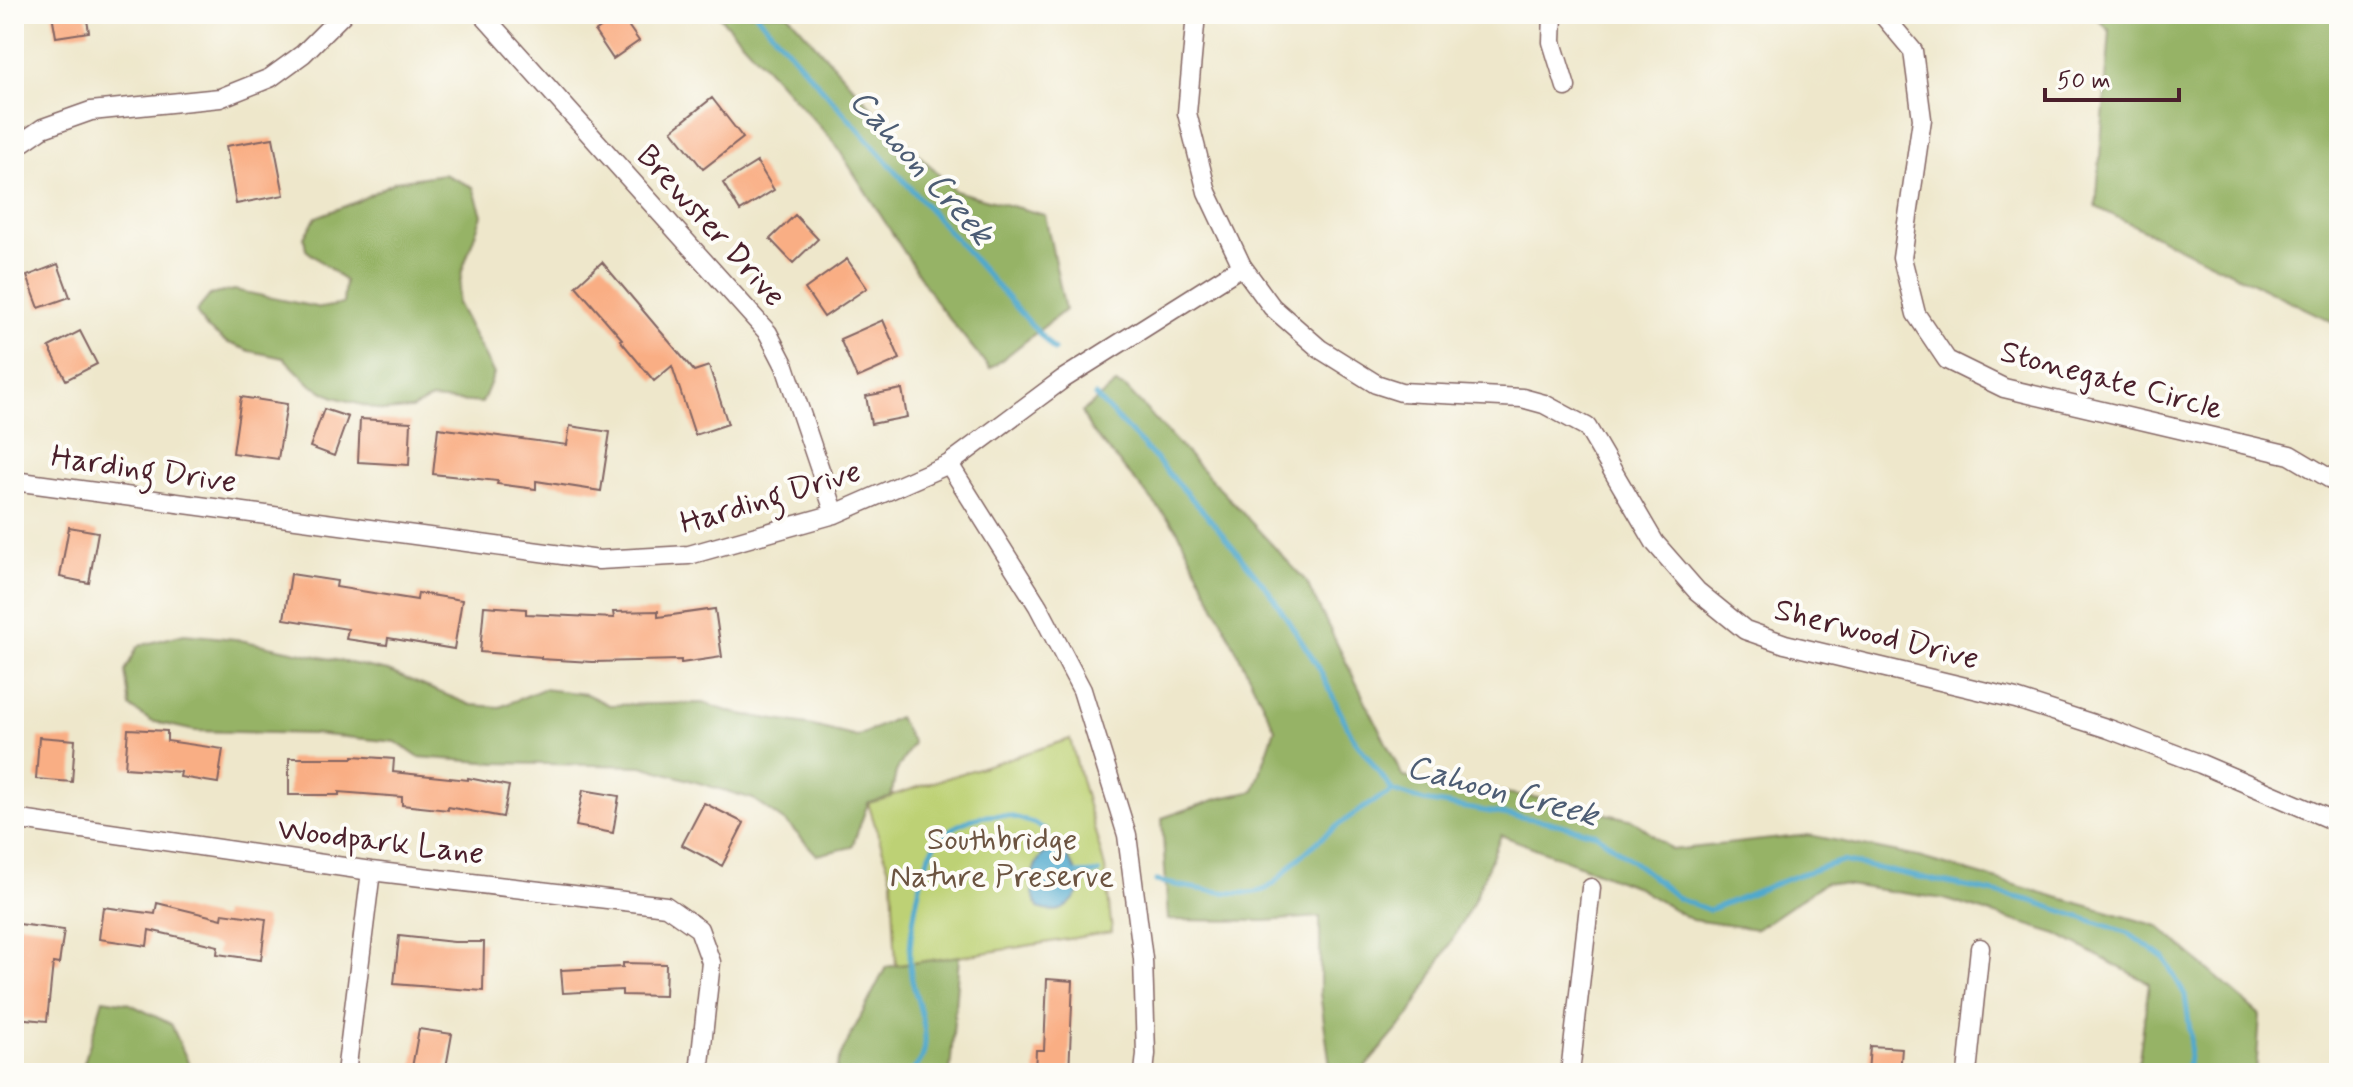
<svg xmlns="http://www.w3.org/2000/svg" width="2353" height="1087" font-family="Mynerve,sans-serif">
  <rect width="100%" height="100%" fill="#fdfcf7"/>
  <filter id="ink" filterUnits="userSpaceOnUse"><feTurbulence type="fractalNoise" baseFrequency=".0125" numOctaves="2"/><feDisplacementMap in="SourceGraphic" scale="16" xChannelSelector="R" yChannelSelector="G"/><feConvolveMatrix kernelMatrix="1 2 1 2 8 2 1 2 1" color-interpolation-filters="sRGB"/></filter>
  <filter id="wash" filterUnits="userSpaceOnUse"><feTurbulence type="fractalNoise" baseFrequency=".006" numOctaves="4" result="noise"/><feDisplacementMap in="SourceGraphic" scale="32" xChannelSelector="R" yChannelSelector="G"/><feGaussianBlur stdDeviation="1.8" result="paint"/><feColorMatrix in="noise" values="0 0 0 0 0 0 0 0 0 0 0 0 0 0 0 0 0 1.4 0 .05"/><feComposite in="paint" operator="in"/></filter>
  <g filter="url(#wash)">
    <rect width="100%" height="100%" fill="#eee7cb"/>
    <path fill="#bdd175" stroke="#847850" stroke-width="2" d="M1070,739L1105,868L1112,932L896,967L892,879L868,803Z"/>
    <path fill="#96b366" stroke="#706948" stroke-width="2" d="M717,14H788L873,109L955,191L1045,215L1065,310L990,369L938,305L834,142Z
      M2092,14H2339V325L2096,207L2110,31Z
      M444,174L473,187L482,215L462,271L457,303L494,374L482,403L431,399L411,409L383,411L334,397L311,385L284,358L250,351L226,342L206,327L196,312L210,295L234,290L321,308L343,304L345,281L306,250L304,237L316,217L356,202L396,181Z
      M1116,384L1126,388L1306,581L1403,777L1538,798L1633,820L1672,850L1809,835L1918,857L2158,926L2260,1015L2256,1073H2132L2139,1059L2149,983L2057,934L1944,899L1826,882L1757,929L1692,920L1634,886L1501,835L1473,903L1409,1016L1362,1071L1331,1073L1320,993V917L1265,921L1168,920L1162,818L1217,799L1254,791L1275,729L1177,529L1090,429L1082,412Z
      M184,634L235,639L388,671L471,705L500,707L543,689L586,694L609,705L703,703L734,713L813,726L857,737L898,717L913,743L896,772L891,797L868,803L852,847L817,855L788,824L753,799L642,766L497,763L418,757L396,742L314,734L195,731L151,721L130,707L125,671L138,646Z
      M959,956L950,1073H835L840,1057L886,967Z
      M103,999L128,1003L171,1024L193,1073H81Z"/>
    <path fill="#50a9cd" stroke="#4d647c" stroke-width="2" d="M1061,851C1073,862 1080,876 1079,893C1066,910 1059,915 1038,908C1029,888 1029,870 1043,854Z"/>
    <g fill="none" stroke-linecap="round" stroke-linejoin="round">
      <path stroke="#50a9cd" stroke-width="5" d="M756,14L1054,350
        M1095,396L1142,444L1211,520L1269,591L1319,668L1352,736L1393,791L1424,801L1545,821L1596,834L1643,869L1679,899L1709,910L1798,875L1842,861L2029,900L2128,933L2164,958L2185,995L2191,1038L2187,1073
        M1073,874L1099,873
        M1156,881C1182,886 1243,900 1266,889C1278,883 1288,867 1298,859C1326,833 1359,808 1393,791
        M911,1073C914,1069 920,1063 922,1058C932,1032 915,1000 911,974C906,947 920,865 936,844C944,834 953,827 965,822C993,810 1020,815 1046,830L1053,859"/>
    </g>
    <g id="blocks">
      <path fill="#f9ae84" d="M52,14H86L89,32L56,37Z
        M620,14L639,41L613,59L595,32Z
        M712,98L743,138L703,169L672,130Z
        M273,138L284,195L236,204L226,146Z
        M757,162L774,190L740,211L723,183Z
        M795,215L818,239L793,263L770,239Z
        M847,259L867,288L824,317L805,289Z
        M602,262L694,371L709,366L728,424L695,435L672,366L654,381L620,340L622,339L576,286Z
        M58,264L70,297L39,308L27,276Z
        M883,320L900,359L857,378L840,339Z
        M80,331L97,364L66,380L49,347Z
        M902,389L907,417L871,424L866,396Z
        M241,397L287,404L278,459L233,453Z
        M324,409L348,417L334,456L310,447Z
        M360,419L411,422L409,465L358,462Z
        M570,426L610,432L601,491L536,481V489L497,484L498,481L433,474L438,428L567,445Z
        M69,527L98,532L89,583L60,577Z
        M291,574L337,581L336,587L417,600L418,593L462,600L454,649L388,638L387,645L346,639L348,629L284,619Z
        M484,606L526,609V614L614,618L613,612L658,611V617L715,609L722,657L681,663V660L592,662L541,659V657L480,652Z
        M128,729L167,731V741L223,749L218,783L180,777L181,772L125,768Z
        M39,737L75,740L72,782L36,779Z
        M353,756L394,759L393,772L468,780V778L509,786L503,817L448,807V810L402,805V797L339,792V795H289V758H353Z
        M583,790L619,796L613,833L576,826Z
        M704,803L744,823L722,866L682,845Z
        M157,903L222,919L223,913L266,919L261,960L217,954L218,946L149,930L147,946L99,939L103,907L155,914Z
        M19,924L64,930L59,964L53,963L47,1021L16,1018L22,959L14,958Z
        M399,936L454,942H484L483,991L394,984Z
        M623,963L666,964L665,996L622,995V990L563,993L561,970L623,967Z
        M1047,979L1073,981L1069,1073H1035L1036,1050H1044Z
        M419,1029L452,1034L445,1073H411Z
        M1870,1046L1902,1048L1900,1073H1868Z"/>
    </g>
  </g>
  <g filter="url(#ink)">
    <use href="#blocks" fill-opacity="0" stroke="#836563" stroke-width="2"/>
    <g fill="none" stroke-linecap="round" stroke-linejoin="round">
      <defs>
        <path id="street" d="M482,14L768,333L785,366L835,514
          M1196,14L1187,113L1207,192L1242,266L1272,307L1320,349L1376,384L1401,392L1522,398L1544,404L1587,427L1655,543L1697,591L1745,630L1785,644L2016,699L2109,729L2201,764L2339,823
          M1553,14L1552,42L1566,87
          M1882,14L1913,51L1922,119L1902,258L1916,314L1947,360L2004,388L2290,455L2339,484
          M14,148L43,128L91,111L220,98L270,78L303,54L343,14
          M949,464L1038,606L1082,690L1127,835L1143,959L1146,1054L1144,1073
          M14,481L599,560L689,555L835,514L949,464L1063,379L1242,266
          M14,819L371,871L666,906L699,929L711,962L699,1073
          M346,1073L371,871
          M1570,1073L1591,888
          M1967,1073L1980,948"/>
      </defs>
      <use href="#street" stroke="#836563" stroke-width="21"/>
      <use href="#street" stroke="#fff" stroke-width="18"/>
    </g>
  </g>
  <g text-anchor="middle" stroke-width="8" stroke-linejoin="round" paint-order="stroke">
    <g font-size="32" fill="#4a1f2b" stroke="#fdfcf7">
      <text transform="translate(712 225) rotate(48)" y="11">Brewster Drive</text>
      <text transform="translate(2112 379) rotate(15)" y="11">Stonegate Circle</text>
      <text transform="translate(144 468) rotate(8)" y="11">Harding Drive</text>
      <text transform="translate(770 496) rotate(-17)" y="11">Harding Drive</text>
      <text transform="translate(1877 633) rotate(14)" y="11">Sherwood Drive</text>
      <text transform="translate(381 840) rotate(7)" y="11">Woodpark Lane</text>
    </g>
    <g font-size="32" fill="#6c5441" stroke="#fdfcf7">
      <text x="1002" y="849">Southbridge<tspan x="1002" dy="37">Nature Preserve</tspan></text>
    </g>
    <g font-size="34" font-style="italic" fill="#4d5d74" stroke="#fdfcf7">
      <text transform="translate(923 166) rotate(48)" y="12">Cahoon Creek</text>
      <text transform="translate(1503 789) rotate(15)" y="12">Cahoon Creek</text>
    </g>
  </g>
  <rect width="2353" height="1087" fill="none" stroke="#fdfcf7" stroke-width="48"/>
  <path d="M2045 88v12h134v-12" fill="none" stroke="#4a1f2b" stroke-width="4"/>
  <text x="2057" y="88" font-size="24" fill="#4a1f2b" stroke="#fdfcf7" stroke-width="6" paint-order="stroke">50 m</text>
</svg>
